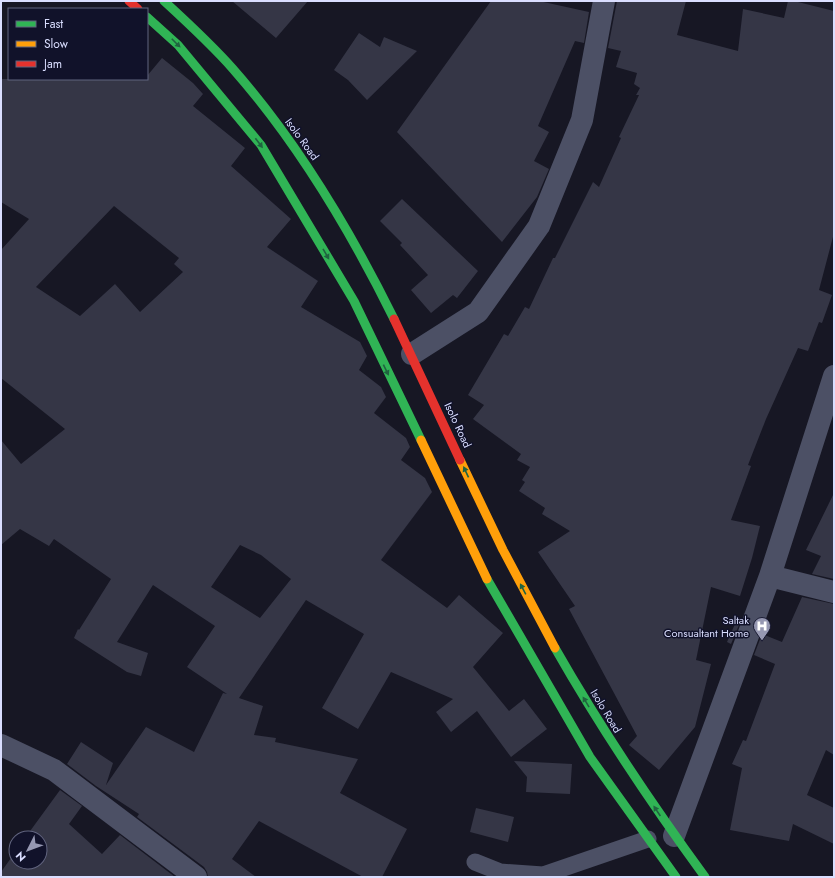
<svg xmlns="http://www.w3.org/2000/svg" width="835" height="878" font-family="Jost,sans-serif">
  <rect width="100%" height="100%" fill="#171724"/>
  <path fill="#353646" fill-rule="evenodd" d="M232,1H308L276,38Z
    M491,1H539L589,12L584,43L575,41L538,126L549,132L534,161L549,169L537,197L502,242L397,132Z
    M617,1H686L677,35L738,51L743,9L784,18L788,1H794L834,11V233L819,290L832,295L822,323L819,322L808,351L798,348L766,419L748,465L751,466L731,520L760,526L752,558L740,596L711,587L696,660L711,664L695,727L659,770L629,745L637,736L569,609L575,606L538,552L570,531L542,514L545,508L519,491L525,482L522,480L530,467L517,460L521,454L473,419L484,405L468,395L504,334L508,336L525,307L529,309L553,258H555L593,182L599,187L621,138L619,137L639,95H636L640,88L634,84L637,73L616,67L621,51L608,48Z
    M359,33L380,47L384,37L417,51L367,100L348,80L334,70Z
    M162,58L193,83L203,94L193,106L245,148L231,166L291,219L267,247L318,281L301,307L360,342L367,356L359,370L381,387L386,397L374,413L406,438L410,447L401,460L425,478L432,492L381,560L447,608L459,595L503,633L473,667L509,711L524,699L547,729L511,757L477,711L451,732L436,712L453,699L391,672L358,729L322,708L364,634L306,600L239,698L263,706L254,735L276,738L275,742L358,759L340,793L407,829L382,877H363L259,821L232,859L256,877H208L207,872L204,867L137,817L139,814L96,786L67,764L81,742L113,763L106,785L146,727L194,752L223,693L227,694L187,667L215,626L153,585L117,642L148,653L141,676L127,672L74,638L78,629L79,630L111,579L54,539L49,546L20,529L1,545V440L21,464L65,429L1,378V250L29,219L1,202V79H147V76ZM114,206L179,258L174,264L183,272L140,312L115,284L80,316L36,287ZM240,545L261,555L291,579L260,618L211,587Z
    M402,199L478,271L457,298L453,295L431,313L411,290L428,275L400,245L402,243L380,221Z
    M834,493V579L812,574L821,556L806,550Z
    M802,597L834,604V755L826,750L807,795L834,808V844L793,824L789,841L730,830L742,768L732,764L743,740L746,741L775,664L754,655L762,634L782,642Z
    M735,624L739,625L731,644L727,642Z
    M514,761L572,764L570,794L526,792L527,777Z
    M60,790L82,806L69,824L102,854L120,835L175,877H1V872L16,851V862H40V838H25Z
    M476,808L514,817L508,842L470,832Z"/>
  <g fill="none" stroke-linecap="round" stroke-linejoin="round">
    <path stroke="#4c5065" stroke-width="17" d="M475,862L500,872L543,875L648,839"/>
    <path stroke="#4c5065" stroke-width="22" d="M412,354L478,312L539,226L582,120L604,1
      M770,576L834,592
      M1,745L54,770L196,877
      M674,836L770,576L834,376"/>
    <path stroke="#30b455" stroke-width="9" d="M164,1C188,23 212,45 233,69C299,144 350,230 394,319
      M147,17L178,45L261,145L354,301L421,440
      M487,579L590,757L676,877
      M555,648C600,727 651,803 705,877"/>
    <path stroke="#ff9f0a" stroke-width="9" d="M421,440L487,579
      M460,460L503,550L555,648"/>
    <path stroke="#e5322d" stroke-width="9" d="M129,1L138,9
      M394,319L460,460"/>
  </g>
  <defs><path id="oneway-solid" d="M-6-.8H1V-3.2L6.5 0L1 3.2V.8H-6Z"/></defs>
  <g fill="#206340">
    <use href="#oneway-solid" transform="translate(176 43) rotate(45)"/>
    <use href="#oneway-solid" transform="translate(259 143) rotate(53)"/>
    <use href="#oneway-solid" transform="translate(326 254) rotate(60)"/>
    <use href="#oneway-solid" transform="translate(386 370) rotate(64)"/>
    <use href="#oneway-solid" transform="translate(466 472) rotate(-115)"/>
    <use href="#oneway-solid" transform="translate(523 589) rotate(-118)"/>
    <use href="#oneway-solid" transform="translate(586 702) rotate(-121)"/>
    <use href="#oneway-solid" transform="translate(657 811) rotate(-124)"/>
  </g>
  <defs>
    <symbol id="hospital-pin" viewBox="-11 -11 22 30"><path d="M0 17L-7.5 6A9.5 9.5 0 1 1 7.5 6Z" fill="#9698b2" stroke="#11122a"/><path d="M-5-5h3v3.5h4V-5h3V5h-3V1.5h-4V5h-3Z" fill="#fff"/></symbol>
  </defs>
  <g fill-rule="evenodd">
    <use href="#hospital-pin" x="752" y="616" width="20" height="27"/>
  </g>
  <g text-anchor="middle" stroke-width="3" stroke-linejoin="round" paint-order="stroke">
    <g font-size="11" fill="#dadeff" stroke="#11122a">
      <text transform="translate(302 139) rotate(54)" y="4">Isolo Road</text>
      <text transform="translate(458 425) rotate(65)" y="4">Isolo Road</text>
      <text transform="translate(606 711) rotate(59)" y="4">Isolo Road</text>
    </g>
    <g font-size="11" fill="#dadeff" stroke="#11122a" text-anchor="end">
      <text x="749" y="624">Saltak<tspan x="749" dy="13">Consualtant Home</tspan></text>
    </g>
  </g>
  <rect width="835" height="878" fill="none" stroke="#dadeff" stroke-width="4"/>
  <rect x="8" y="8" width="140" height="72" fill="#11122a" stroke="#61647f"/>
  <rect x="16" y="21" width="20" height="6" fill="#30b455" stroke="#61647f"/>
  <text x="44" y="28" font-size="12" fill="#dadeff">Fast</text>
  <rect x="16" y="41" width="20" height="6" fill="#ff9f0a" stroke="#61647f"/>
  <text x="44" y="48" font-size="12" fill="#dadeff">Slow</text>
  <rect x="16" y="61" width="20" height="6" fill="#e5322d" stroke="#61647f"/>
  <text x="44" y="68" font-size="12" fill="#dadeff">Jam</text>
  <g transform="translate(28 850) rotate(228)"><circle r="19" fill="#11122a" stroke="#61647f"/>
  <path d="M0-3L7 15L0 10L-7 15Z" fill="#9698b2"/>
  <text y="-6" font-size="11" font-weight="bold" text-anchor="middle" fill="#dadeff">N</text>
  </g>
</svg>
